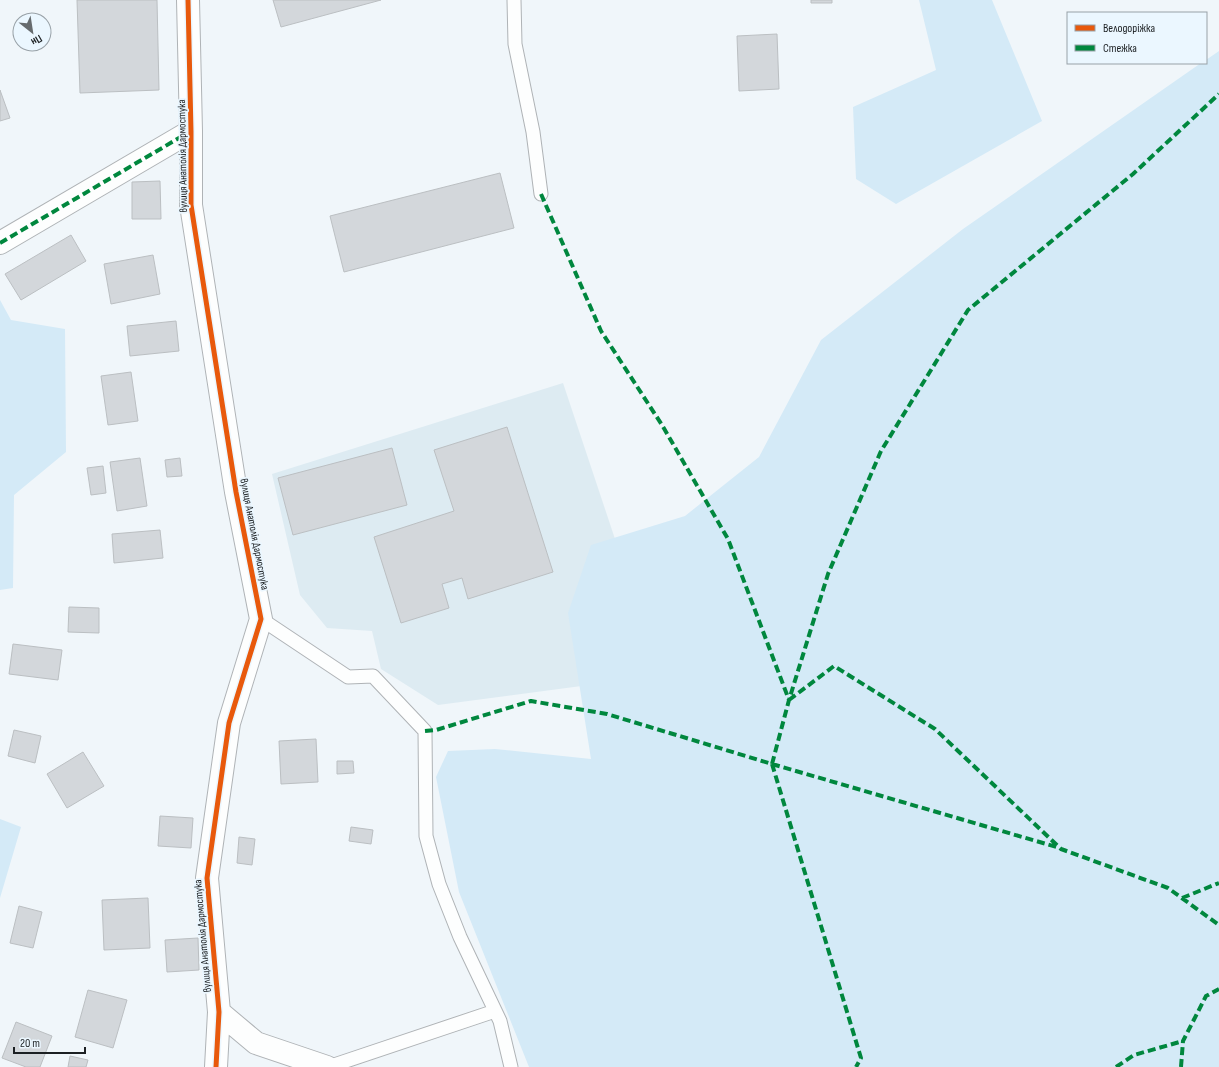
<svg xmlns="http://www.w3.org/2000/svg" width="1219" height="1067" font-family="'Sofia Sans Condensed',sans-serif">
  <rect width="100%" height="100%" fill="#f0f6fa"/>
  <path fill="#ddebf2" d="M563,383L616,542L589,685L438,705L381,669L372,631L327,628L300,595L272,474Z"/>
  <path fill="#d4eaf7" d="M919,0H992L1042,121L896,204L856,179L853,107L936,70Z
    M1219,51V1067H529L459,892L436,777L448,751L495,749L591,759L568,613L591,545L685,516L759,457L821,340L963,229L1201,63H1206V60Z
    M0,300L11,320L65,329L66,452L14,495L13,588L0,590Z
    M0,819L21,827L0,898Z"/>
  <path fill="#d3d7db" stroke="#bbbfc2" d="M77,0H157L159,90L80,93Z
    M273,0H381L281,27Z
    M811,0H832V3H811Z
    M777,34L779,89L739,91L737,36Z
    M0,90L10,118L0,121Z
    M500,173L514,228L344,272L330,216Z
    M160,181L161,219H132V182Z
    M71,235L86,261L21,300L5,274Z
    M153,255L160,294L111,304L104,264Z
    M176,321L179,351L130,356L127,326Z
    M131,372L138,421L108,425L101,376Z
    M507,427L553,572L468,599L462,578L442,584L449,608L401,623L374,537L454,511L434,450Z
    M392,448L407,505L293,535L278,478Z
    M140,458L147,506L117,511L110,462Z
    M180,458L182,476L167,477L165,460Z
    M103,466L106,493L91,495L87,468Z
    M160,530L163,558L114,563L112,534Z
    M69,607L99,608V633L68,632Z
    M13,644L62,650L58,680L9,674Z
    M14,730L41,736L35,763L8,756Z
    M316,739L318,782L281,784L279,741Z
    M83,752L104,786L67,808L47,774Z
    M337,761H353L354,773L337,774Z
    M160,816L193,818L191,848L158,846Z
    M351,827L373,830L371,844L349,841Z
    M239,837L255,839L252,865L237,863Z
    M148,898L150,948L104,950L102,900Z
    M19,906L42,912L33,948L10,943Z
    M198,938L199,970L167,972L165,940Z
    M88,990L127,1000L113,1048L75,1037Z
    M16,1022L52,1036L40,1067H26L2,1058Z
    M70,1056L88,1060L86,1067H68Z"/>
  <g fill="none" stroke-linecap="round" stroke-linejoin="round">
    <defs>
      <path id="lane" d="M514,0L515,44L533,132L541,194
        M261,619L348,677L373,676L425,731L426,836L439,884L460,937L500,1021L511,1067
        M328,1067L495,1011"/>
      <path id="street" d="M188,0L191,131V205L236,492L261,619L229,723L207,878L219,1012L216,1067
        M0,243L191,131
        M219,1012L256,1043L327,1067"/>
    </defs>
    <use href="#lane" stroke="#afb3b6" stroke-width="15"/>
    <use href="#street" stroke="#afb3b6" stroke-width="24"/>
    <use href="#lane" stroke="#fdfefe" stroke-width="13"/>
    <use href="#street" stroke="#fdfefe" stroke-width="22"/>
    <path stroke="#00873e" stroke-width="4" stroke-dasharray="8 4" stroke-linecap="butt" d="M541,194L601,331L662,425L728,539L789,700
      M0,243L191,131
      M789,700L834,666L935,729L1061,849L1168,888L1219,925
      M425,731L436,730L531,701L607,714L772,764L789,700L828,574L881,451L968,310L1133,174L1219,94
      M772,764L861,1058L856,1067
      M772,764L1060,848
      M1182,898L1219,883
      M1116,1067L1134,1055L1183,1041
      M1181,1067L1183,1041L1206,996L1219,989"/>
    <defs>
      <path id="cycleway" d="M188,0L191,131V205L236,492L261,619L229,723L207,878L219,1012L216,1067"/>
    </defs>
    <use href="#cycleway" stroke="#ebf7ff" stroke-width="8"/>
    <use href="#cycleway" stroke="#e8590c" stroke-width="5"/>
  </g>
  <g text-anchor="middle" stroke-width="3.5" stroke-linejoin="round" paint-order="stroke">
    <g font-size="11" fill="#1c2023" stroke="#ebf7ff">
      <text transform="translate(182 156) rotate(-91)" y="4">вулиця Анатолія Дармостука</text>
      <text transform="translate(255 534) rotate(79)" y="4">вулиця Анатолія Дармостука</text>
      <text transform="translate(202 936) rotate(-95)" y="4">вулиця Анатолія Дармостука</text>
    </g>
  </g>
  <rect x="1067" y="12" width="140" height="52" fill="#ebf7ff" stroke="#98a1a7"/>
  <rect x="1075" y="25" width="20" height="6" fill="#e8590c" stroke="#98a1a7"/>
  <text x="1103" y="32" font-size="12" fill="#1c2023">Велодоріжка</text>
  <rect x="1075" y="45" width="20" height="6" fill="#00873e" stroke="#98a1a7"/>
  <text x="1103" y="52" font-size="12" fill="#1c2023">Стежка</text>
  <g transform="translate(32 32) rotate(150)"><circle r="19" fill="#ebf7ff" stroke="#98a1a7"/>
  <path d="M0-3L7 15L0 10L-7 15Z" fill="#666b6e"/>
  <text y="-6" font-size="11" font-weight="bold" text-anchor="middle" fill="#1c2023">Пн</text>
  </g>
  <path d="M14 1047v6h71v-6" fill="none" stroke="#1c2023" stroke-width="2"/>
  <text x="20" y="1047" font-size="12" fill="#1c2023" stroke="#ebf7ff" stroke-width="3" paint-order="stroke">20 m</text>
</svg>
